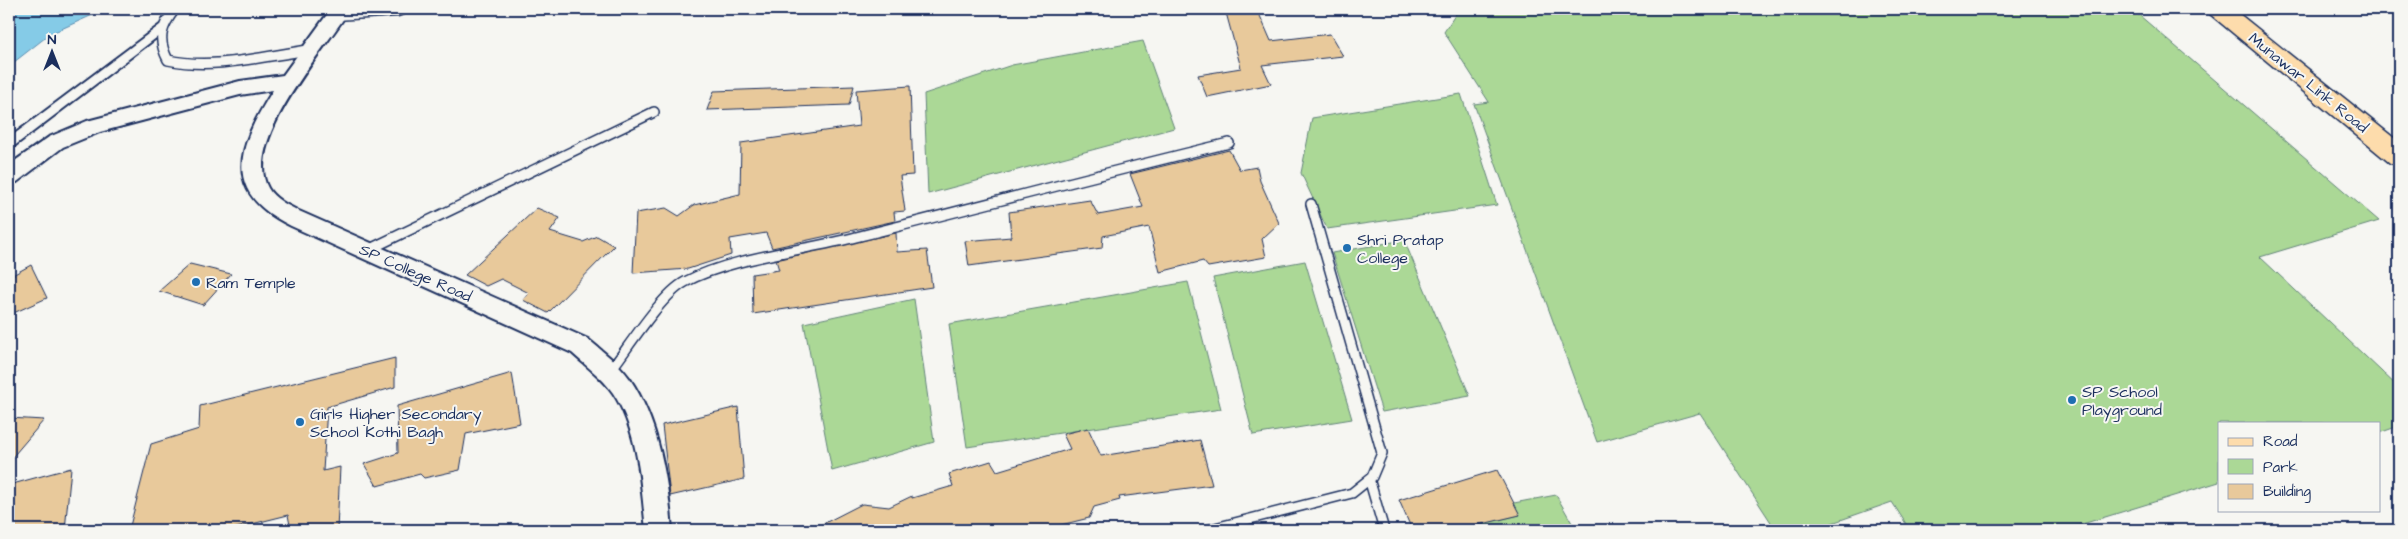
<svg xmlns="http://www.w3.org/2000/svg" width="2408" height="539" font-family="'Architects Daughter',sans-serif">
  <rect width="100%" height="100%" fill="#f6f6f2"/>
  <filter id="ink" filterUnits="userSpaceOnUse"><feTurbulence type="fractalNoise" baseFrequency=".02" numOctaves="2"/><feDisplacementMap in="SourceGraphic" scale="10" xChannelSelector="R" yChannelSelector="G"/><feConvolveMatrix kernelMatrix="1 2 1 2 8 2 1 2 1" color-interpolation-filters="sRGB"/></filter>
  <g filter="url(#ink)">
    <path fill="#abd896" stroke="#63847a" d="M1459,9H2132L2379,221L2260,257L2399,388V426L2379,433V423H2219V482L2063,530H1910L1892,502L1812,530H1776L1700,413L1597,442L1474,104L1489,102L1444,32Z
      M1143,41L1174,128L928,194L924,94L1012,65Z
      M1461,94L1497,205L1327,229L1301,173L1312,118Z
      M1404,240L1470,396L1382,412L1332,253Z
      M1305,261L1352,419L1253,435L1213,278Z
      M1188,282L1221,409L967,447L949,324Z
      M914,299L934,442L832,471L804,323Z
      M1556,495L1576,530H1465L1464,528L1519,515L1514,503Z"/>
    <path fill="#85cbe7" stroke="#5b8db0" d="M9,9H106L50,34L9,66Z"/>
    <path fill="#e8c99b" stroke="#1b2f5e" d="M1225,9H1257L1271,41L1330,34L1343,56L1262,65L1271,84L1207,97L1198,75L1241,68Z
      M854,86L849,105L707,110L714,91Z
      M910,86L913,175L900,176L905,211L894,212L895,221L772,248L766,233L730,239L731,255L688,269L633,273L636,213L666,208L679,216L694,205L740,194L741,143L859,126L856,90Z
      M1229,150L1240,170L1257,167L1260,181L1279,223L1262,239L1266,257L1208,267L1203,261L1160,272L1149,227L1103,236L1102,248L969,266L965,241L1011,237L1009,212L1090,200L1098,215L1143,207L1130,174Z
      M537,208L560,218L550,232L583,242L597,236L614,246L548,313L523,300L529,293L501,279L486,286L465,275Z
      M896,233L897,252L927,250L932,287L753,314L752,274L779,270L776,260Z
      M190,264L231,274L203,305L159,291Z
      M31,265L47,298L9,315V277Z
      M395,358V387L327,407L323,471L340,467L337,530H291L288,515L228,530H129L151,444L199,429L200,406Z
      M512,373L520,423L466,434L460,470L424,478L420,474L377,486L364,464L398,453L397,406Z
      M738,407L744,479L670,496L662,425Z
      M9,418L44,420L9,461Z
      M1088,428L1101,456L1200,440L1212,485L1119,497L1120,500L1094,507L1089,518L1041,530H811L862,504L889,507L912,496V498L953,486L949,474L991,461L997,471L1070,449L1063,434Z
      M71,468L65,530H9V485Z
      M1497,470L1520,515L1457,530H1412L1399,500Z"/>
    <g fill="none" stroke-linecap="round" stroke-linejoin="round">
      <defs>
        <path id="service" d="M175,9C161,27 157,39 168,60C214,70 264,56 309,50
          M368,250L654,112
          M610,371C628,348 661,295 685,282C732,257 803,251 856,237C980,206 1104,173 1229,143
          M1370,482L1384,530
          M1207,530L1352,493L1372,477L1382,453L1311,204"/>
        <path id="pedestrian" d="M160,25L166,29L164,32L13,147L9,148V138Z"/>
        <path id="minor" d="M358,9H407L403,14L398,16L337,20L332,18L330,15L332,12Z"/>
        <path id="tertiary" d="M331,9H350C326,48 242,141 268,188C274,199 289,206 299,211L588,339C603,352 619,363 630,379C659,422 668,480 672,530H646C641,486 639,432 613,393C602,377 586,366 572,353L291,226C220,192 238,146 273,90L240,95L100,132L63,147L17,182L9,184V165L49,137L87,121L240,81L283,75Z"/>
        <path id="primary" d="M2206,9H2233L2399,142V165L2390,163L2210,14Z"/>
      </defs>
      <use href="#service" stroke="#1b2f5e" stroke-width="12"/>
      <use href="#pedestrian" stroke="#1b2f5e" stroke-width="4"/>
      <use href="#minor" stroke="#1b2f5e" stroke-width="3"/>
      <use href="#tertiary" stroke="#1b2f5e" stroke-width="4"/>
      <use href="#primary" stroke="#1b2f5e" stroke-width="3"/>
      <use href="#service" stroke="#f6f6f2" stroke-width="9"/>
      <use href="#pedestrian" fill="#f6f6f2" fill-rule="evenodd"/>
      <use href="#minor" fill="#f6f6f2" fill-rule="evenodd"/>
      <use href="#tertiary" fill="#f6f6f2" fill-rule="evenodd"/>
      <use href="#primary" fill="#fddcac" fill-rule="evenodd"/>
    </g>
  </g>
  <g fill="#1f6fb2" stroke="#f6f6f2" stroke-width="2">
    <circle cx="1347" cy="248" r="5"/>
    <circle cx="196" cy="282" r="5"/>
    <circle cx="2072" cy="400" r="5"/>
    <circle cx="300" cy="422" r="5"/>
  </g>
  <g text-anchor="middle" stroke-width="4" stroke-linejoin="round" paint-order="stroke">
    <g font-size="16" fill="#1b2f5e" stroke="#f6f6f2">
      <text transform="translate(2309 82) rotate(39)" y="6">Munawar Link Road</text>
      <text transform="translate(416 272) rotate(24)" y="6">SP College Road</text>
    </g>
    <g font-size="16" fill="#1b2f5e" stroke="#f6f6f2" text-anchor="start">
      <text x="1357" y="245">Shri Pratap<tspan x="1357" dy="18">College</tspan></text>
      <text x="206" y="288">Ram Temple</text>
      <text x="2082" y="397">SP School<tspan x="2082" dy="18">Playground</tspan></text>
      <text x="310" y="419">Girls Higher Secondary<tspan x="310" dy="18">School Kothi Bagh</tspan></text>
    </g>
  </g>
  <rect width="2408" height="539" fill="none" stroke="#f6f6f2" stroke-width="30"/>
  <rect x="15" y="15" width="2378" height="509" fill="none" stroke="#1b2f5e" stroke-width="2" filter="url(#ink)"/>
  <rect x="2218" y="422" width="162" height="90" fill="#f6f6f2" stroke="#9ea6b7"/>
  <rect x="2228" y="438" width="25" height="8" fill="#fddcac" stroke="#9ea6b7"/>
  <text x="2263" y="446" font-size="15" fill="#1b2f5e">Road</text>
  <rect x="2228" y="459" width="25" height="15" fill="#abd896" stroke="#9ea6b7"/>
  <text x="2263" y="472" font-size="15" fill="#1b2f5e">Park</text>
  <rect x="2228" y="484" width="25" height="15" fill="#e8c99b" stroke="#9ea6b7"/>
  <text x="2263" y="496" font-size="15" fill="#1b2f5e">Building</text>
  <g transform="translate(52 52)" stroke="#f6f6f2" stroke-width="4" paint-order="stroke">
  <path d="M0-4L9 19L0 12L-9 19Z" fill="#1b2f5e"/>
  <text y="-8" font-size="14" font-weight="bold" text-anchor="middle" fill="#1b2f5e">N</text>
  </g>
</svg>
